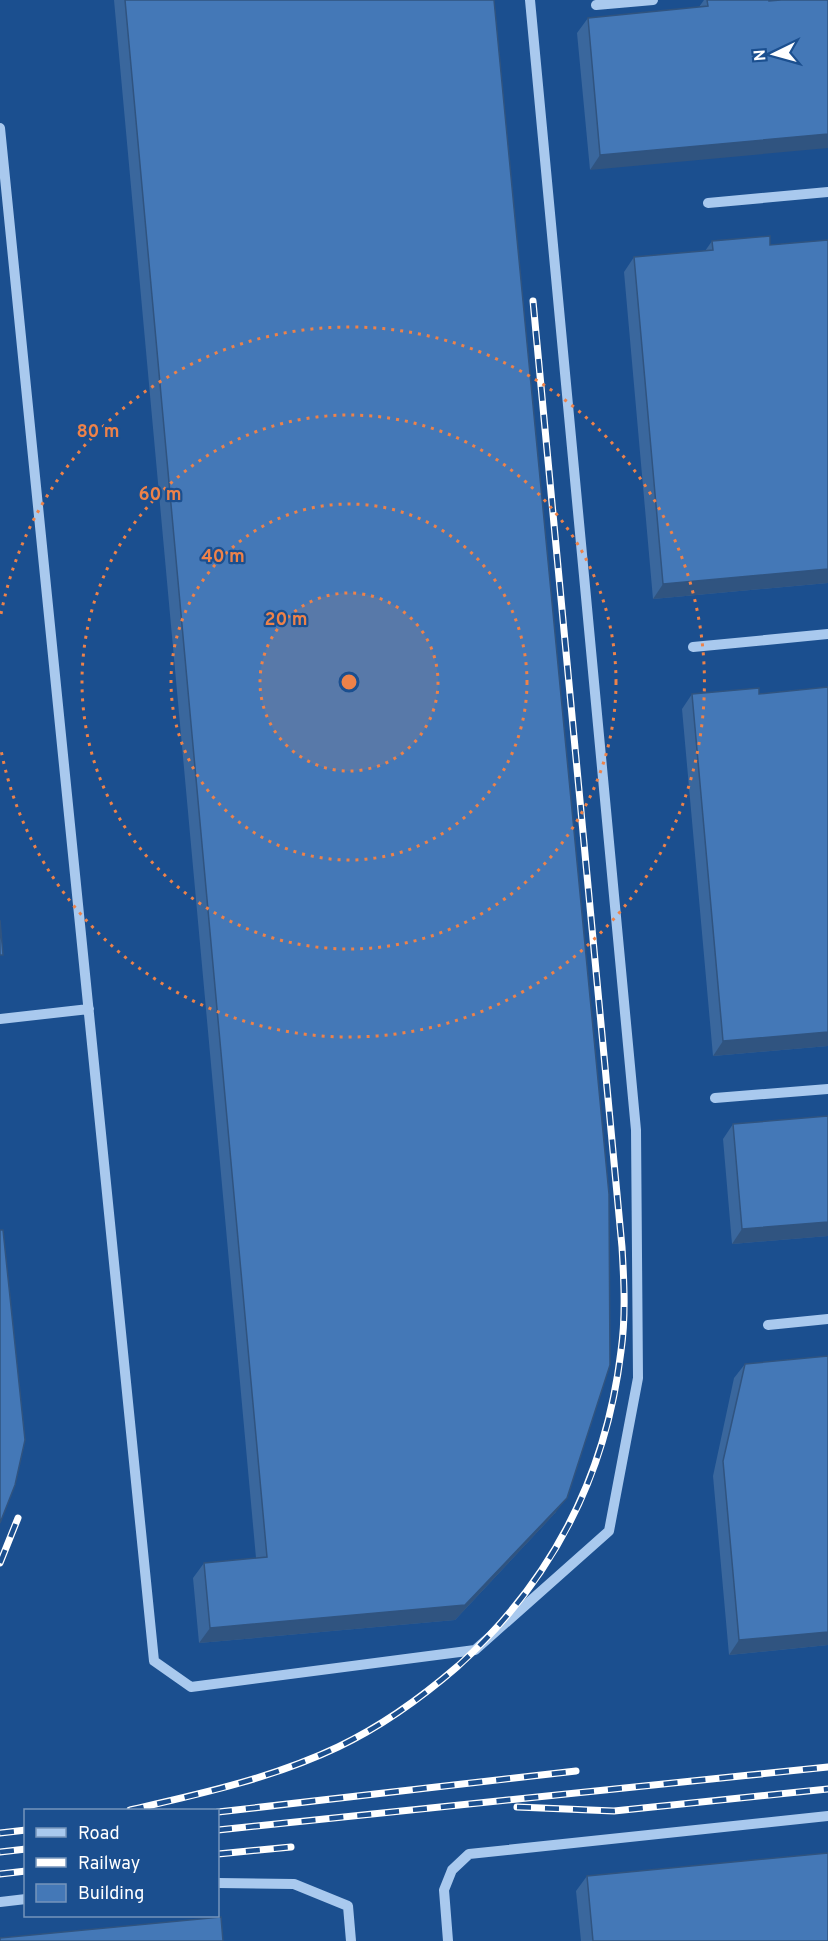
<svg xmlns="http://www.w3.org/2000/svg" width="828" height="1941" font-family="Overpass,sans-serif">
  <rect width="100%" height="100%" fill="#1b4f8f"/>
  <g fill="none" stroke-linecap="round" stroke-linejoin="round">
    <path stroke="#a9c9ee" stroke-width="10" d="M596,5L653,0
      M0,128L154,1661L191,1687L475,1650L609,1531L638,1378L636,1130L530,0
      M708,203L828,192
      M693,647L828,634
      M0,1019L89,1009
      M715,1098L828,1089
      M768,1325L828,1319
      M218,1883L294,1884L348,1906L351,1941
      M0,1902L26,1899
      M448,1941L444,1890L452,1870L469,1854L828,1816"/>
    <defs>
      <path id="rail" d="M0,1563L18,1518
        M517,1807L614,1811L828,1789
        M130,1810C200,1794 273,1778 338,1747C382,1726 421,1698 458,1666C552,1581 606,1477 621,1351C626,1316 624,1281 622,1247L533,301
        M218,1812L576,1771
        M218,1830L828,1767
        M0,1833L26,1830
        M0,1852L26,1849
        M218,1854L291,1847
        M0,1874L26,1871"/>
    </defs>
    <use href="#rail" stroke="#fff" stroke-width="7"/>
    <use href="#rail" stroke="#1b4f8f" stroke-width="4.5" stroke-dasharray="14" stroke-linecap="butt"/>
  </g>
  <path fill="#3a679d" d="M114,0H494L556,1512L455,1620L199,1643L193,1578L204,1563L256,1558Z
    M704,0H769L590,170L577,33L588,18L699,7Z
    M712,241L770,245L828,583L653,599L624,272L634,257L705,251Z
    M828,687V1046L713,1056L682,709L692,694H759Z
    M828,1116V1236L732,1244L723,1139L733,1124Z
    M828,1356V1645L729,1655L713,1476L734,1378L745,1364Z
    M587,1876L828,1941H581L576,1891Z"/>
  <path fill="#305480" d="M828,134V148L590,170L600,155Z
    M828,569V583L653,599L663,584Z
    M828,1032V1046L713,1056L723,1041Z
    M828,1222V1236L732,1244L742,1229Z
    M567,1498L556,1512L455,1620L199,1643L210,1628Z
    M828,1632V1645L729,1655L739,1640Z"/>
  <path fill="#4478b7" stroke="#305480" stroke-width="1.5" d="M125,0H494L609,1194L610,1365L567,1498L465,1605L210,1628L204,1563L267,1557Z
    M707,0H769V1L781,0H828V134L600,155L588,18L708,6Z
    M770,236V245L828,240V569L663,584L634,257L713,250L712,241Z
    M828,687V1032L723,1041L692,694L759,688V694Z
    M0,920L3,955H0Z
    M828,1116V1222L742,1229L733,1124Z
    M0,1230H3L25,1440L15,1485L0,1523Z
    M828,1356V1632L739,1640L723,1461L745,1364Z
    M828,1853V1941H593L587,1876Z
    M221,1917L223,1941H0V1938Z"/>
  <circle cx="349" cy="682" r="89" fill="#ee8249" fill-opacity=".12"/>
  <g fill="none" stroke="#ee8249" stroke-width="3" stroke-dasharray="3 6">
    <circle cx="349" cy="682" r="89"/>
    <circle cx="349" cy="682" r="178"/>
    <circle cx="349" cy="682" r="267"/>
    <path d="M1 614A355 355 0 1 1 1 750"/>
  </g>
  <circle cx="349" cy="682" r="9" fill="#ee8249" stroke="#1b4f8f" stroke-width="3"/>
  <g font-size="18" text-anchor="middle" font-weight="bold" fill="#ee8249" stroke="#1b4f8f" stroke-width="4.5" stroke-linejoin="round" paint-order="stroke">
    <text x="98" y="437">80 m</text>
    <text x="160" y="500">60 m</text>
    <text x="223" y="562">40 m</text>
    <text x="286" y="625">20 m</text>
  </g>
  <rect x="24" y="1809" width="195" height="108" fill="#1b4f8f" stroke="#7695bc" stroke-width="1.5"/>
  <rect x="36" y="1828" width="30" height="9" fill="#a9c9ee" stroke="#7695bc" stroke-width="1.5"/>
  <text x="78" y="1839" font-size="18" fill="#ffffff">Road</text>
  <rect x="36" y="1858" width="30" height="9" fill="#ffffff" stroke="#7695bc" stroke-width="1.5"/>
  <text x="78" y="1869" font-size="18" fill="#ffffff">Railway</text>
  <rect x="36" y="1884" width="30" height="18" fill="#4478b7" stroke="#7695bc" stroke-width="1.5"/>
  <text x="78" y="1899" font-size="18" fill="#ffffff">Building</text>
  <g transform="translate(774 54) rotate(265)" stroke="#1b4f8f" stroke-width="4.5" paint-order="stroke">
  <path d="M0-4.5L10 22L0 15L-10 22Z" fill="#ffffff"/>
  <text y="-9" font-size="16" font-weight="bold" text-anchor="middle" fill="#ffffff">N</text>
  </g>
</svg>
